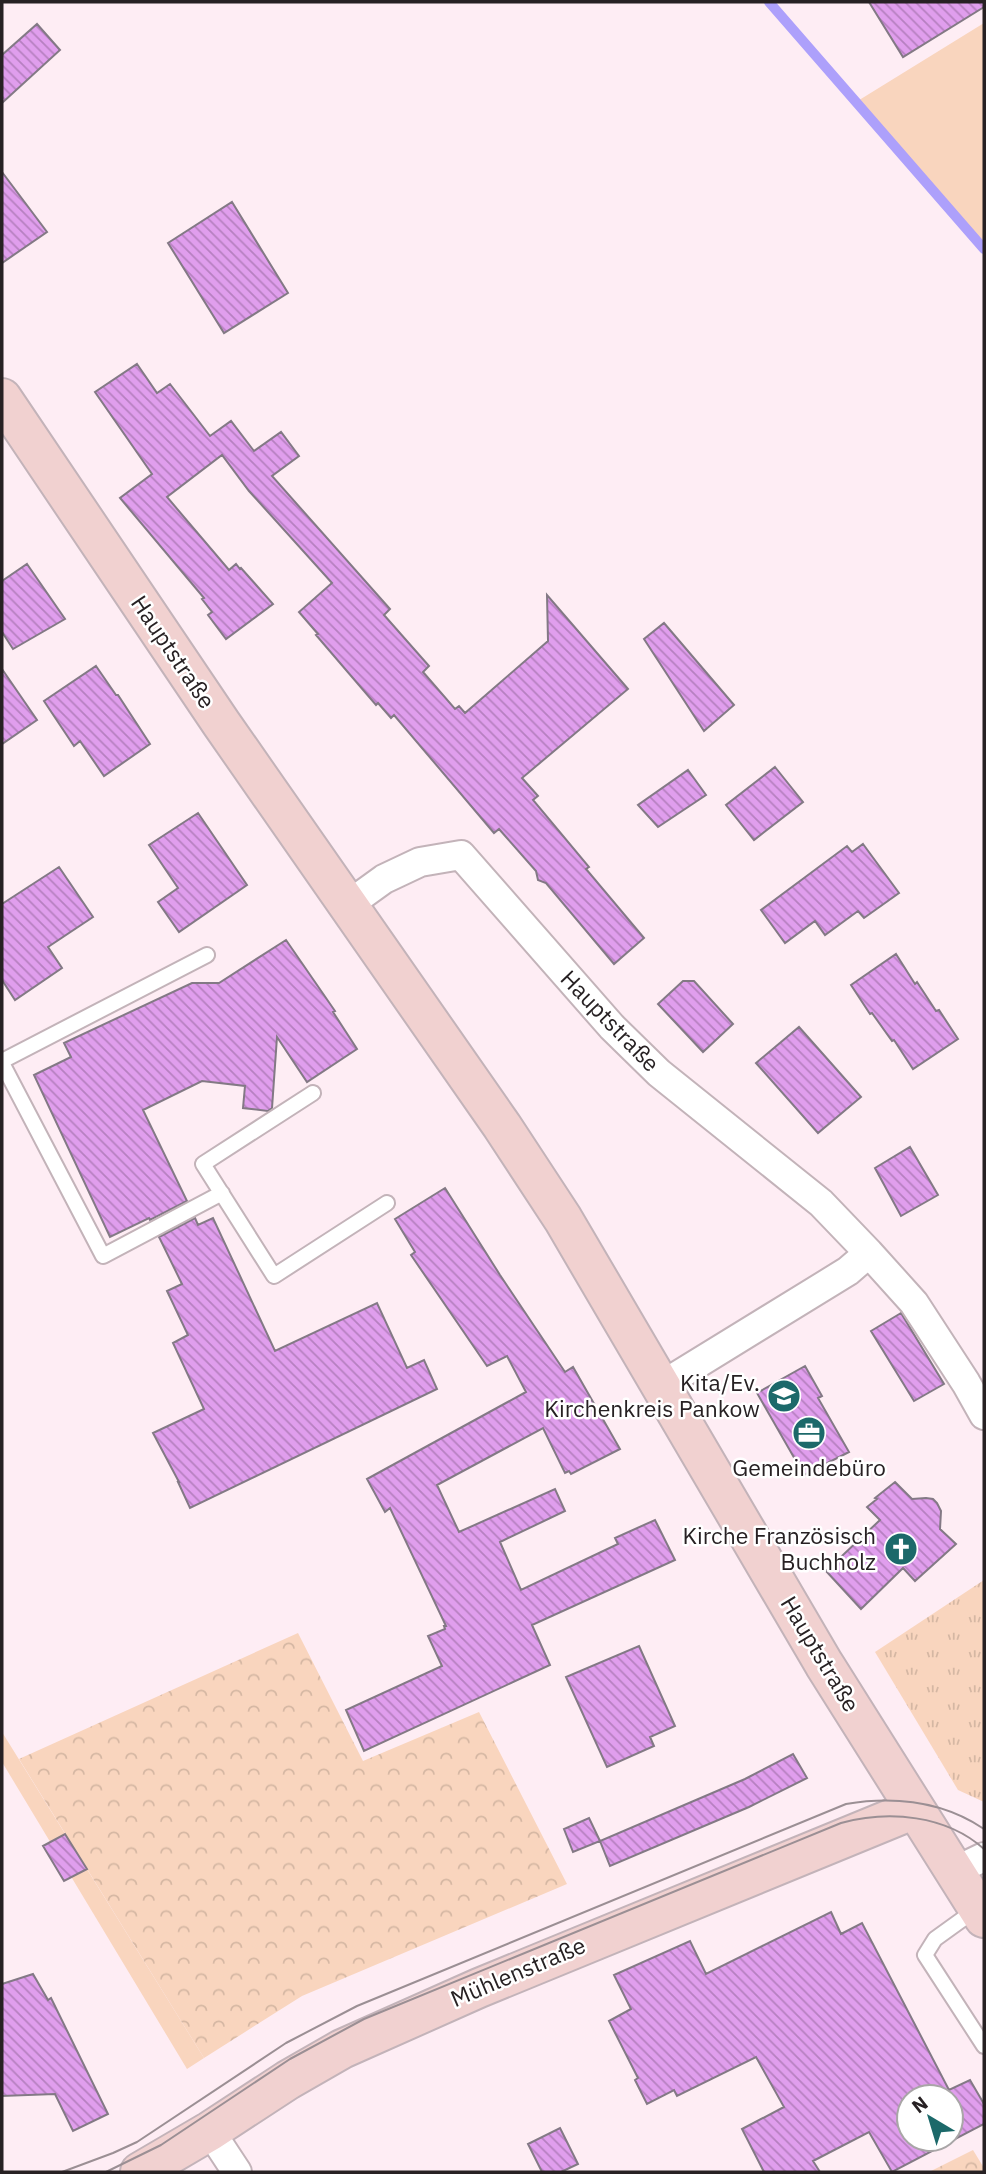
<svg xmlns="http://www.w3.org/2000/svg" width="986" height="2174" font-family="'IBM Plex Sans',sans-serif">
  <defs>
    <pattern id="forest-crowns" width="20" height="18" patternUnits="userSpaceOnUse" patternTransform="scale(1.75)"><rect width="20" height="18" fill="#f9d5be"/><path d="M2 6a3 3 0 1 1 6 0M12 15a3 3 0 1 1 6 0" fill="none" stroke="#d5b7a3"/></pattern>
    <pattern id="park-tufts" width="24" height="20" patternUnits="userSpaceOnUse" patternTransform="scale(1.75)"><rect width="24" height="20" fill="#f9d5be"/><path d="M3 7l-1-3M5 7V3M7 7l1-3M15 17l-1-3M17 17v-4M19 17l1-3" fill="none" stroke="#d5b7a3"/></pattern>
    <pattern id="building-back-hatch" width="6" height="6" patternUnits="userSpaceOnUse" patternTransform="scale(1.75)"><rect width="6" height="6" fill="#e09eed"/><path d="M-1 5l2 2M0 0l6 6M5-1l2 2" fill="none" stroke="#b680c0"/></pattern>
  </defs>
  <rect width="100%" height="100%" fill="#feedf4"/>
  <path fill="#f9d5be" d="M984,23V249L856,102Z
    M2,1732L204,2058L187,2069L2,1762Z"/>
  <path fill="url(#forest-crowns)" d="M298,1633L363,1761L479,1712L567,1884L302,1996L204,2058L19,1759Z
    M973,2150L984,2168V2172H929Z"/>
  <path fill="url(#park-tufts)" d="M984,1580V1802L958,1790L875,1652Z"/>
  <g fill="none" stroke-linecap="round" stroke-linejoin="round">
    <path stroke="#ada0fb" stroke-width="10" d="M769,2L984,249"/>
  </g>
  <path fill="url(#building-back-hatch)" stroke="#837985" stroke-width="2" fill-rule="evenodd" d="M869,2H984V7L903,57Z
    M37,24L60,50L2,103V55Z
    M2,172L47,232L2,263Z
    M232,202L288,293L224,333L168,243Z
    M137,364L157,393L170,384L210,436L231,421L254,451L281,432L299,456L272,476L390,609L384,615L429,666L423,672L455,709L459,706L465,713L548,641L547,595L628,689L522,778L538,796L533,800L589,867L586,869L644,938L614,964L546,883L538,880L536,871L499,829L494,833L394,715L391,718L378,703L376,705L316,635L318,634L299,612L332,583L249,491L222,455L167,497L229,570L236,564L240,569L241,568L273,604L226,639L208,615L212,612L202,599L204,598L120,498L152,474L95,392Z
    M27,564L65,619L13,649L2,632V581Z
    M664,623L734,705L704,731L644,639Z
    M96,666L116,695H118L150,744L104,776L80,741L74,746L44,701Z
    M2,669L37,720L2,744Z
    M775,767L803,802L754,840L726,805Z
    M688,770L706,795L658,827L638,805Z
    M198,813L247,885L179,932L158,902L178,888L149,845Z
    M863,844L899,893L864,918L858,911L825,935L815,921L785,943L761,910L847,846L852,852Z
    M59,867L93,917L48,947L62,968L15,1000L2,980V904Z
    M286,940L335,1011L333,1012L357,1049L307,1082L277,1037L272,1108L268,1111L243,1108L245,1086L202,1081L143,1110L187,1201L150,1220L149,1218L110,1237L34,1075L71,1057L64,1043L192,983H219Z
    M896,954L915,984L917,982L936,1011L939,1010L958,1039L913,1069L894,1040L892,1041L872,1013L870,1014L851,985Z
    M683,981H694L733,1024L703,1052L658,1004Z
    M799,1027L861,1097L818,1133L756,1063Z
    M910,1147L938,1195L901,1216L875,1168Z
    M445,1188L500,1275L565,1372L573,1367L620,1449L571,1474L569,1471L565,1473L543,1428L437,1485L459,1532L555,1489L565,1511L500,1542L521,1590L618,1544L615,1538L655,1520L675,1560L532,1625L550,1665L364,1751L346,1710L442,1666L428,1636L445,1629L444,1626H446L390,1508L385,1512L367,1479L526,1392L507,1356L487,1366L411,1255L415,1252L395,1219Z
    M195,1218L198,1225L213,1218L275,1351L377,1303L407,1368L424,1360L437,1389L190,1508L178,1482H179L153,1433L204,1409L173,1343L188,1335L167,1291L182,1284L159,1237Z
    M901,1313L944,1384L914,1401L871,1331Z
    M805,1366L822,1396L818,1398L849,1452L804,1475L757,1393Z
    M895,1482L912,1499L926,1498L933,1499L937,1503L941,1511L940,1529L956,1544L915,1581L903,1568L861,1609L826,1571L880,1520L867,1507L877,1499L875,1498Z
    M639,1646L675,1726L650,1737L654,1746L607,1767L566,1677Z
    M793,1754L807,1778L749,1807L610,1866L600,1841L745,1779Z
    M589,1818L600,1841L573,1852L564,1829Z
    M65,1834L87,1869L64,1881L43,1846Z
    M831,1912L841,1934L862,1923L949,2090L970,2080L984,2104V2124L892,2172L869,2132L813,2161L820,2172H764L742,2129L784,2107L756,2057L677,2096L674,2090L647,2104L635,2080L638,2078L609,2021L631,2009L614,1975L690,1941L706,1974ZM909,2097H951V2139H909Z
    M33,1974L48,2000L51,1998L108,2114L73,2131L55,2094L2,2096V1984Z
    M560,2128L578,2164L561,2172H542L528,2144Z"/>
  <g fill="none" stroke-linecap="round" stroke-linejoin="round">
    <defs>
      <path id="lane" d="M2,1061L207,955
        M2,1063L103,1256L222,1193
        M313,1093L203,1164L274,1276L387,1203
        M978,1908L935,1939L925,1955L984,2046"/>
      <path id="street" d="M348,905L384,879L420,862L461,855L612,1027L659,1073L821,1203L869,1253L914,1303L966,1383L984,1415
        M661,1386L848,1271L869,1253
        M955,1871L984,1857
        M210,2131L237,2172"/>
      <path id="secondary" d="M2,398L221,723L502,1126L563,1219L824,1664L984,1918
        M140,2172L210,2131L288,2080L342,2049L479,1988L915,1809"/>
    </defs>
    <use href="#lane" stroke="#c3b3b9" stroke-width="18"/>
    <use href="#street" stroke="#c3b3b9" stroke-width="32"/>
    <use href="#secondary" stroke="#c3b3b9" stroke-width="42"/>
    <use href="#lane" stroke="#fff" stroke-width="14"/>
    <use href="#street" stroke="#fff" stroke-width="28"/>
    <use href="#secondary" stroke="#f1d1d0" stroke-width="38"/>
    <path stroke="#9b8f94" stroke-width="2" d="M62,2172L113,2153L137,2142L286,2043L357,2006L846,1804C895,1796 942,1801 984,1829
      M106,2172L161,2145L290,2059L364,2019L841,1823C889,1810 946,1815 984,1849"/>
  </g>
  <defs>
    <symbol id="school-disc" viewBox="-11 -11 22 22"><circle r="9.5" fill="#1c696a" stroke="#fff"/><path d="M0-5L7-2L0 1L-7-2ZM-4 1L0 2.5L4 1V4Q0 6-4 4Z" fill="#fff"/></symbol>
    <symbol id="office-disc" viewBox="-11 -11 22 22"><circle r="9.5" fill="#1c696a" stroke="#fff"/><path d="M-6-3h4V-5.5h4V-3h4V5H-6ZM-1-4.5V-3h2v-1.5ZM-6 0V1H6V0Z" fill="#fff"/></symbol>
    <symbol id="church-disc" viewBox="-11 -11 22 22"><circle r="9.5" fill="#1c696a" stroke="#fff"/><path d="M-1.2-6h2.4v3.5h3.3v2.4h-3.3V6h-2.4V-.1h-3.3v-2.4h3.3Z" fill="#fff"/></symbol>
  </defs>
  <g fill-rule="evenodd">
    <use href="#school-disc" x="765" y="1377" width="38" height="38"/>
    <use href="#office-disc" x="790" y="1414" width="38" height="38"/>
    <use href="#church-disc" x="882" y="1530" width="38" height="38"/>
  </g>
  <g text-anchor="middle" stroke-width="5" stroke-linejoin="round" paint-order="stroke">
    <g font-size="23" fill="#272123" stroke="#fff">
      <text transform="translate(173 652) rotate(56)" y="8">Hauptstraße</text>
      <text transform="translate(610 1021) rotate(46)" y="8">Hauptstraße</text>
      <text transform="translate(820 1654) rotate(59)" y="8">Hauptstraße</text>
      <text transform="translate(518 1972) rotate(-23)" y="8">Mühlenstraße</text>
    </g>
    <g font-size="23" fill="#272123" stroke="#fff" text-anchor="end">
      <text x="760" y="1391">Kita/Ev.<tspan x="760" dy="26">Kirchenkreis Pankow</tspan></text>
      <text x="809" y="1476" text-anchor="middle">Gemeindebüro</text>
      <text x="876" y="1544">Kirche Französisch<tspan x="876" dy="26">Buchholz</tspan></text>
    </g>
  </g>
  <rect width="986" height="2174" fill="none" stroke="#272123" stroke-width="7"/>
  <g transform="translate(930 2118) rotate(322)"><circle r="33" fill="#ffffff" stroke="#a9a6a7" stroke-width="2"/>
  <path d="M0-5L12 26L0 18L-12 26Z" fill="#1c696a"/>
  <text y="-10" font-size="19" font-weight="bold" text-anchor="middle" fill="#272123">N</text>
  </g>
</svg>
